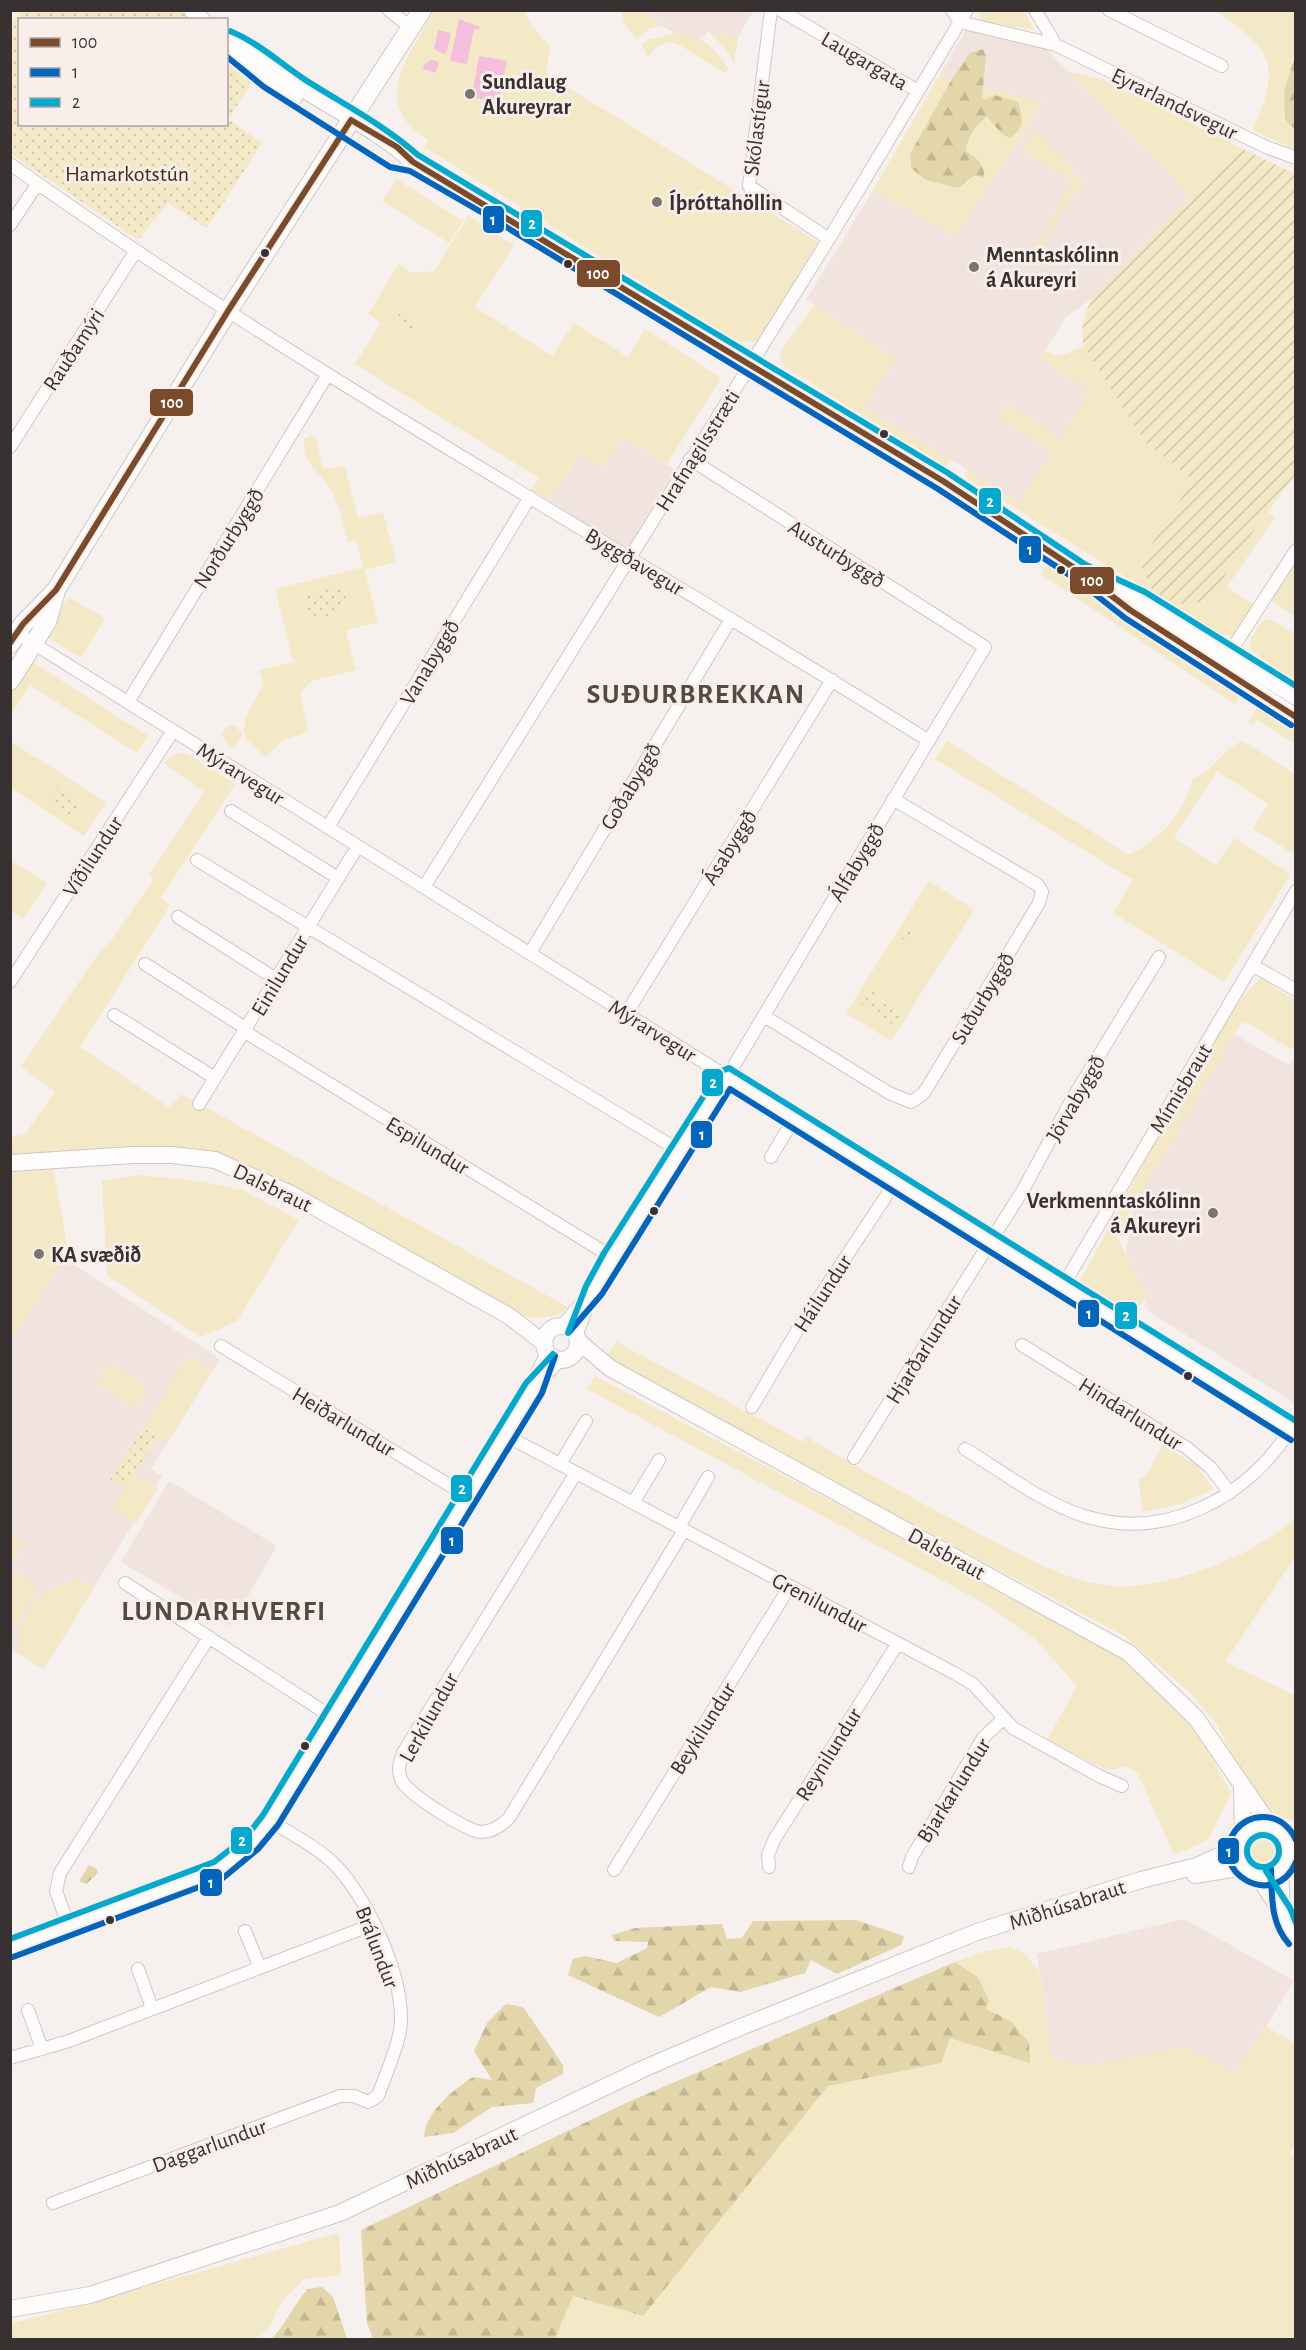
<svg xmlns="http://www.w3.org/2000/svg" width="1306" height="2350" font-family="'Alegreya Sans',sans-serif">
  <defs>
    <pattern id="forest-firs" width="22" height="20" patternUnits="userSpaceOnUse" patternTransform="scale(1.5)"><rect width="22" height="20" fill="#e2d6aa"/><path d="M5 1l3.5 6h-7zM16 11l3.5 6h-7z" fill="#c2b893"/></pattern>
    <pattern id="park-dots" width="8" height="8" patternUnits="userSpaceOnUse" patternTransform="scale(1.5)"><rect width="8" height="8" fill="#f3e9c7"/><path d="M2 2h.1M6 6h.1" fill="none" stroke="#d1c8ab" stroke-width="1.8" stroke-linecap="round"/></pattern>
    <pattern id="garden-furrows" width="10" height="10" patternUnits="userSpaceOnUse" patternTransform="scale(1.5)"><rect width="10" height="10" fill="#f3e9c7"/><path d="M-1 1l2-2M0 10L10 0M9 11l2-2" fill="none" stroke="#d1c8ab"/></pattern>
  </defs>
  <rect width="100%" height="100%" fill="#f6f0ee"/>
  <path fill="#f1e3de" d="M644,11H762H755L750,16L738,37L709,32L701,38L675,33L662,26Z
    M967,28L1045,48L1172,176L1189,197L1093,298L1066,317L1041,357L1091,391L1020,502L864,407L896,359L806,300L873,190L956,236L1043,103L939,76Z
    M622,437L675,470L627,549L550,501L580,454Z
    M1233,1034L1289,1065L1295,1055V1403L1151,1313L1144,1306L1146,1303L1130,1272L1126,1253L1134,1201Z
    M65,1259L220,1359L151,1469L162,1476L44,1669L11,1649V1340Z
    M169,1481L277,1546L230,1626L121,1562Z
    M1184,1919L1294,1981L1236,2075L1186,2047L1087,2066L1052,2057L1037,1954Z"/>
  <path fill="#f3e9c7" d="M621,10L644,11L662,26L649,29L637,40L624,24Z
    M434,11H524L530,23L550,47L546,72L556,80L818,242L758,341L738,342L424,147L428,140C369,103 408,56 434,11Z
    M981,11H1024L1034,30L983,21L979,18Z
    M1217,11H1295V55L1292,60L1285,118L1295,130V151L1253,130C1282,62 1273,53 1217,11Z
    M709,32L738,37L734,63L726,49Z
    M675,33C702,34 714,48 729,69L725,73L678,44C664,40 658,45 649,56L646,55L642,44L647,40Z
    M1069,72L1102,79L1237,146L1189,197L1172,176Z
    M939,76L951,79L910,154L966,183L975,175L984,178C987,165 976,158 966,151C966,140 976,123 986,117L994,126L986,100L982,98L983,87L1043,102L956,236L873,190Z
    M1033,131L1038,132L1040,137L1047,141L1049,147L1052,146L1063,160L1066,159L1068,164H1071L1074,174L1085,185L1065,206L1052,233L1044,230L1073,181L1022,150Z
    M396,179L463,221L449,243L382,201Z
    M468,216L514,245L475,307L552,356L574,323L628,357L645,329L721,378L667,464L622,437L603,468L579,454L550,501L532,490L539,478L355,364L381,323L368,314L399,264L412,273L434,271Z
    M1042,233L1048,236L1045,257L1032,249Z
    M814,305L896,359L864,407L950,459L946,467L784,366L779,354Z
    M1084,347L1145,442L1193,480L1140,562L1149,586L1203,603L1213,597L1230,563L1268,512L1275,517L1227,587L1255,606L1235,636L1215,633L964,476L968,470L1020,502L1052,452L997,417L1006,404L1061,438L1090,391L1041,358L1045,351L1058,356Z
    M312,435L316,437L323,469L345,466L358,518L383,512L396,562L365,570L378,622L346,630L356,670L312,681L300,693L308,732L284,739L266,757L247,740L244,732L234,748H229L221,734L227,726L234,725L242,733L244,731L245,718L264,683L259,670L293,662L275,589L363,567L356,540L348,542C344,525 340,507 332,492C323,473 301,465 304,439Z
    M1295,560V616L1270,600Z
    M1048,563L1241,693L1235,704L1041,574Z
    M68,597L105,618L81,658L45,636Z
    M1271,619L1295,634V683L1250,649L1251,637L1263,620Z
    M29,660L148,736L137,753L30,685L11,715V689Z
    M1259,705L1295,728V744L1258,720L1253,725L1248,722Z
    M10,741L106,802L84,836L11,788Z
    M947,741L1129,855C1161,838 1184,814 1193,778C1215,771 1222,748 1243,741L1295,774V855L1253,828L1268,804L1217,771L1174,838L1216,865L1234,838L1291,874L1224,982L1113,913L1133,880L935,759Z
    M178,752L191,756L235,784L161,898L170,905L80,1047L170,1108L181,1094L568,1307C555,1321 541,1318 524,1316L218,1155L11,1156L10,1138L25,1134L55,1092L21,1067L98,954L113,938L154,879L149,875L204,792L164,763Z
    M10,860L47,883L23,919L11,911Z
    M929,881L974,910L891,1041L846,1013Z
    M1260,978L1295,1000V1048H1289L1248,1023H1241L1117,1236L1147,1295L1136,1312L1126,1317L1085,1292L1080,1281L1196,1066L1237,1004Z
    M53,1169L68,1249L65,1259L11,1340V1172Z
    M137,1175L199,1181L242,1190L299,1220L237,1321L201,1337L107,1275L102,1181Z
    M617,1342L803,1442L807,1437C868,1474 930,1508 993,1541C1030,1559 1070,1583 1112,1586C1166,1590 1257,1555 1295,1518V1557L1225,1662L1295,1695V1821L1279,1816L1267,1807L1231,1753L1216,1723L1190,1693L1126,1637L604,1361Z
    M189,1355L212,1369L166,1442L143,1428Z
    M110,1362L148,1388L135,1408L96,1383Z
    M595,1376L1083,1634C1159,1681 1192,1714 1231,1794L1208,1840L1174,1855L1138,1774L1126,1766L1111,1770L1104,1769L1047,1740L1077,1686L1035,1639L982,1602L587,1389Z
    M1162,1445L1196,1465L1213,1489C1188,1502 1169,1509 1142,1511L1139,1479L1146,1476Z
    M135,1473L158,1488L136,1524L112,1509Z
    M11,1535L24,1544L11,1564Z
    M16,1573L35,1586L36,1592L11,1631V1575Z
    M75,1577L94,1587L44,1669L20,1655C12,1635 27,1605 46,1593C56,1587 65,1585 75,1577Z
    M1248 1853a16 16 0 1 1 32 0a16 16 0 1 1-32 0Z
    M1009,1947L1025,1954L1039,1971L1052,2057L1086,2066L1186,2046L1235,2075L1265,2026L1295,2043V2144L1290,2154L1296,2158L1295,2339L555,2340L573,2296L643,2316L828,2086L941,2063L949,2038L1011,2021L986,2009L978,1977L955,1962L979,1953Z
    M339,2233L341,2275L304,2279L281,2302L269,2328L255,2339L11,2340V2324Z"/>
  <path fill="url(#forest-firs)" d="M983,49L986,56L982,98L986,100L994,95L1018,102C1023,117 1025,130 1009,138L1001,133L987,117C977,122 966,140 966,151C976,158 986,164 984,178L975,175L958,188L926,180L911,168L910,154L950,82L970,53Z
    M1295,55L1296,130H1295L1285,119L1284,92Z
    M89,1865L97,1869L98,1873L86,1884L79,1881Z
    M856,1920L904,1936L901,1945L837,1974L811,1960L805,1973L740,1992L711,1987L659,2017L568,1975L573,1959L585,1956L617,1963L647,1948L648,1942L614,1941L612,1935L635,1928L722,1924L727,1939L742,1938L753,1921Z
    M955,1962L978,1977L989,2000L986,2009L1011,2021L1029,2043L1030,2063L950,2038L941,2063L828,2086L643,2316L573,2296L555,2339H373L367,2323L361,2230L626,2103Z
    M506,2004L523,2007L563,2065V2074L536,2088L533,2103L492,2107L453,2133L424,2137C426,2111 453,2090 473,2077L492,2080L474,2051L487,2023Z
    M322,2287L333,2297L347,2339H271C286,2325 293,2305 308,2289Z"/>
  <path fill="url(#park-dots)" d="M21,11H181L191,19L20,20V124H226L227,52L255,78L228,119L262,143L207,228L168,203L138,240L11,154V24Z
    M401,311L412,318L410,321L418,327L414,333L395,321Z
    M342,585L348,605L334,609L337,619L324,623L321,615L310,618L303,596Z
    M56,789L82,805L74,818L48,801Z
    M901 934a7 7 0 1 1 14 0a7 7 0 1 1-14 0Z
    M871,987L879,992L875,998L901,1014L894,1025L860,1004Z
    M143,1428L158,1437L125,1489L110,1480Z"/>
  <path fill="url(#garden-furrows)" d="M1237,146L1295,174V475L1230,563L1218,592L1208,600L1187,605L1163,599L1149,586L1140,562L1193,480L1145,442L1084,347C1080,329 1083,313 1093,298Z"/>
  <path fill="#f3bfdd" d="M459,19L480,27L479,30L474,29L467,64L450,61Z
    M438,30L451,33L447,51L444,54L434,49Z
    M479,56L507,61L498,103L472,97Z
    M432,60L439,62L436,73L423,69L424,64Z"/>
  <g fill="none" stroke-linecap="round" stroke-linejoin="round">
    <path stroke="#f3bfdd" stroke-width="3" d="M1230,330L1234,326"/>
    <defs>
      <path id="minor" d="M389,10L411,28
        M771,10L749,186L829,239
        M780,10L918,91
        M952,10L960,22L1056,45L1266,147L1296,158
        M1035,10L1056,45
        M1109,10L1222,66
        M10,164C305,374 623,548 929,741
        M10,225L38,183
        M10,447L135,252
        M12,630L1296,1432
        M1225,660L1296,550
        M128,702L328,374
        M231,811L338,878
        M328,827L530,497
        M197,860L680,1151
        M424,887L832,234L967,10
        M178,917L276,979
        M530,953L731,619
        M145,964L247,1029
        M1252,965L1296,990
        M10,982L173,731
        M626,1014L832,680
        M114,1015L215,1078
        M764,1016L889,1093L911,1102L923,1094L930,1083L1039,903L1042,892L1038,885L893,799
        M245,1032L612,1257
        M199,1104L358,846
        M771,1157L794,1119
        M1064,1284L1296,891
        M562,1326L591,1292
        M576,1336L594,1289L612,1257L727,1077L985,647L690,459
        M1022,1345L1187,1448L1211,1468L1230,1493
        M221,1346L467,1496
        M534,1388L537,1373L547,1352
        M752,1407L797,1331L896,1181
        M505,1435L954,1673L973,1684L1013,1728L1099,1776L1122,1786
        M965,1449C1003,1472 1041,1502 1084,1516C1167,1542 1247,1497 1291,1429
        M854,1458L1023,1190L1071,1101L1159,957
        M560,1464L586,1421
        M576,1473L403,1753C400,1762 397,1770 401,1779C405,1793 467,1831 481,1832C492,1832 502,1825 509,1818L684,1530
        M633,1503L659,1460
        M679,1527L708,1477
        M125,1583L332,1717
        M769,1867L768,1855L774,1840L898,1643
        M909,1867L912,1857L983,1738L1003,1719
        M614,1870L790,1586
        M69,1927L56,1891L60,1873L209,1637
        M245,1931L260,1968
        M10,1949L219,1870L252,1843L270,1820L534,1388L560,1360
        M138,1969L152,2008
        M28,2010L42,2049
        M10,2058L69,2041L374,1924
        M53,2203L340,2096H354L368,2102L378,2096C385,2076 396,2052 400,2031C408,1982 366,1893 331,1861C314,1845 290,1834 270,1820"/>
      <path id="tertiary" d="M192,10L202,20
        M226,39C255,50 275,70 300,87C337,111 382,133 413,162L943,481L1082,573L1130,610L1296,717
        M226,42L237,54L295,96
        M1110,586L1140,600L1296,697
        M10,1163L133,1155H172L215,1160L291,1194L509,1316L545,1344
        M544 1343a17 17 0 1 1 34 0a17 17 0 1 1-34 0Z
        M578,1341L610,1368L1129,1653L1196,1718L1271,1827
        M1242,1787L1243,1835
        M1238 1851a25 25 0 1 1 50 0a25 25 0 1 1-50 0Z
        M1280,1869L1282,1912
        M1195,1875L1243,1867
        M1258,1876L1282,1913L1290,1933L1296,1938
        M10,2309L90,2295L340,2213L645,2068L736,2029L977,1932L1141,1880L1197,1866L1238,1847"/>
      <path id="secondary" d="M10,644L23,624L56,590L228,311L422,10
        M10,681L47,622L55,594"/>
    </defs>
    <use href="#minor" stroke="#cdc8c6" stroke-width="14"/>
    <use href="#tertiary" stroke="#cdc8c6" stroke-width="18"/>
    <use href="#secondary" stroke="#cdc8c6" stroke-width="20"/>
    <use href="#minor" stroke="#fefdfc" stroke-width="12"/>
    <use href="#tertiary" stroke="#fefdfc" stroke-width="16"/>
    <use href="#secondary" stroke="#fefdfc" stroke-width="18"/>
    <defs>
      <path id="bus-1" d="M10,643L23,624L56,590L228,311L351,120L397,147L413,162L943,481L1082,573L1130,610L1296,717"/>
      <path id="bus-2" d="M226,56L264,87L390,167L410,171L488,216L938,489L1077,580L1125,618L1291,725
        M569,1332L602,1294L730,1089L1291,1440
        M1296,1840C1290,1827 1279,1817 1263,1817C1252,1817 1242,1822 1235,1831C1206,1872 1275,1912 1296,1862
        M1271,1869C1272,1896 1270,1923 1289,1944
        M13,1957L223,1878L258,1849L278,1825L542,1393L555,1356"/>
      <path id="bus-3" d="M230,31C259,43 281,64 307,81C345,105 384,125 418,155L948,473L1086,565L1145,592L1296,686
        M568,1333L586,1286L604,1253L719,1072L729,1068L1296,1421
        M1247 1851a16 16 0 1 1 32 0a16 16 0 1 1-32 0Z
        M1266,1871L1290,1908L1296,1923
        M10,1939L214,1862L246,1837L263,1815L526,1383L553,1354"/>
    </defs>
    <use href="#bus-1" stroke="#faeeea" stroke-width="10"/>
    <use href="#bus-2" stroke="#faeeea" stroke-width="10"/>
    <use href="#bus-3" stroke="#faeeea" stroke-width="10"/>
    <use href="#bus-1" stroke="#7a4b2a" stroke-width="6"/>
    <use href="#bus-2" stroke="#0065bd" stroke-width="6"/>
    <use href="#bus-3" stroke="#00a9ce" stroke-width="6"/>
  </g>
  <g fill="#7a7473" stroke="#faeeea" stroke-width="2">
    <circle cx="470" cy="94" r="6"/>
    <circle cx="657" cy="202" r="6"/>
    <circle cx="974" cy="267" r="6"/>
    <circle cx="1213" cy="1213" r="6"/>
    <circle cx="39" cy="1254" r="6"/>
  </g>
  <g fill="#373231" stroke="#faeeea" stroke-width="2">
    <circle cx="265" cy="253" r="5"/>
    <circle cx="568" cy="264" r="5"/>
    <circle cx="884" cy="434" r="5"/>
    <circle cx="1061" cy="570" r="5"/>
    <circle cx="654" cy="1211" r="5"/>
    <circle cx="1188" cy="1376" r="5"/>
    <circle cx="305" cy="1746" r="5"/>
    <circle cx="110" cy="1920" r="5"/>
  </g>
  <g text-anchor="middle" stroke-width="6" stroke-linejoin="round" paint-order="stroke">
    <g font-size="22" fill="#373231" stroke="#faeeea">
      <text transform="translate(865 60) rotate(30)" y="8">Laugargata</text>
      <text transform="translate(1175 103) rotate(26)" y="8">Eyrarlandsvegur</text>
      <text transform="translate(756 128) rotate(-83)" y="8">Skólastígur</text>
      <text transform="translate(73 349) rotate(-57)" y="8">Rauðamýri</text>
      <text transform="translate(697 450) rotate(-58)" y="8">Hrafnagilsstræti</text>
      <text transform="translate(228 538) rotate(-58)" y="8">Norðurbyggð</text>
      <text transform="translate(837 553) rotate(32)" y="8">Austurbyggð</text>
      <text transform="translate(635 561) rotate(31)" y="8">Byggðavegur</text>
      <text transform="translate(429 662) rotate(-59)" y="8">Vanabyggð</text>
      <text transform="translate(241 773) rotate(32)" y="8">Mýrarvegur</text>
      <text transform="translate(630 786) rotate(-59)" y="8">Goðabyggð</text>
      <text transform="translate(729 847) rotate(-58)" y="8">Ásabyggð</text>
      <text transform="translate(92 856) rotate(-57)" y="8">Víðilundur</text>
      <text transform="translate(856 862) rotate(-59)" y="8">Álfabyggð</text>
      <text transform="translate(279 975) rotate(-59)" y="8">Einilundur</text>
      <text transform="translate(982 998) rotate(-59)" y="8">Suðurbyggð</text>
      <text transform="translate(653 1030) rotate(32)" y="8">Mýrarvegur</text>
      <text transform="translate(1180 1088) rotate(-59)" y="8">Mímisbraut</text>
      <text transform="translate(1075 1098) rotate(-60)" y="8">Jörvabyggð</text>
      <text transform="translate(428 1145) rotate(31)" y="8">Espilundur</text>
      <text transform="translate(273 1187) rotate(26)" y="8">Dalsbraut</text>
      <text transform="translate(822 1293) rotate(-57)" y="8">Háilundur</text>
      <text transform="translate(923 1349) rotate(-58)" y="8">Hjarðarlundur</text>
      <text transform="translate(1131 1413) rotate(32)" y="8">Hindarlundur</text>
      <text transform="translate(344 1421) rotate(31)" y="8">Heiðarlundur</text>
      <text transform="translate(947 1553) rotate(29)" y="8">Dalsbraut</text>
      <text transform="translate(820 1602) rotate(28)" y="8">Grenilundur</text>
      <text transform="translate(428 1717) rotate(-61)" y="8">Lerkilundur</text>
      <text transform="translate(702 1728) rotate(-58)" y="8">Beykilundur</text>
      <text transform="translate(828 1754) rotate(-58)" y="8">Reynilundur</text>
      <text transform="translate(953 1790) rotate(-58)" y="8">Bjarkarlundur</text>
      <text transform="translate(1067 1904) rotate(-18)" y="8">Miðhúsabraut</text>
      <text transform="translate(378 1947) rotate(69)" y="8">Brálundur</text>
      <text transform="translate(209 2145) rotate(-20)" y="8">Daggarlundur</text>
      <text transform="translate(461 2157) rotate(-25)" y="8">Miðhúsabraut</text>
    </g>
    <g font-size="22" font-weight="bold" fill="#373231" stroke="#faeeea" text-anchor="start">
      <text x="482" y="89">Sundlaug<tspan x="482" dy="25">Akureyrar</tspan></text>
      <text x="669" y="210">Íþróttahöllin</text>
      <text x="986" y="262">Menntaskólinn<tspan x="986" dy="25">á Akureyri</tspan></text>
      <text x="1201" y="1208" text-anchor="end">Verkmenntaskólinn<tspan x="1201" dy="25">á Akureyri</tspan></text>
      <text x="51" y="1262">KA svæðið</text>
    </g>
    <g font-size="22" fill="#39320f" stroke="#faeeea">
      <text x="127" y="181">Hamarkotstún</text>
    </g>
    <g font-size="28" font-weight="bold" letter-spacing="1.5" fill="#534946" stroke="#faeeea">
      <text x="696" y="703">SUÐURBREKKAN</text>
      <text x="224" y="1620">LUNDARHVERFI</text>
    </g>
  </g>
  <g stroke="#faeeea" stroke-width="2">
    <rect x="482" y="205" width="23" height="29" rx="6" fill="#0065bd"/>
    <rect x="520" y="209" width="23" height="29" rx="6" fill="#00a9ce"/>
    <rect x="576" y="259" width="45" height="29" rx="6" fill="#7a4b2a"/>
    <rect x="149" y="388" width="45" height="29" rx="6" fill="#7a4b2a"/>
    <rect x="978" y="487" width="24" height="28" rx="6" fill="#00a9ce"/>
    <rect x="1018" y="535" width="24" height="29" rx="6" fill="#0065bd"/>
    <rect x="1069" y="566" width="46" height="29" rx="6" fill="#7a4b2a"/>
    <rect x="701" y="1068" width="23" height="29" rx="6" fill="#00a9ce"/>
    <rect x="690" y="1120" width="23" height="29" rx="6" fill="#0065bd"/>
    <rect x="1077" y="1299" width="23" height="29" rx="6" fill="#0065bd"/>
    <rect x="1114" y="1301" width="24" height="29" rx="6" fill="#00a9ce"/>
    <rect x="450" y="1474" width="23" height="29" rx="6" fill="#00a9ce"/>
    <rect x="440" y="1526" width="24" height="29" rx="6" fill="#0065bd"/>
    <rect x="230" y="1826" width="23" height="29" rx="6" fill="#00a9ce"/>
    <rect x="1217" y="1837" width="23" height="28" rx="6" fill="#0065bd"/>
    <rect x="199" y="1868" width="24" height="29" rx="6" fill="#0065bd"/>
  </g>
  <g font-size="16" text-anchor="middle" font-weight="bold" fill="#fff">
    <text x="493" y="225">1</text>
    <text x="532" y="229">2</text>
    <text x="598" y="279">100</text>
    <text x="172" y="408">100</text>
    <text x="990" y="507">2</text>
    <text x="1030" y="555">1</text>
    <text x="1092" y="586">100</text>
    <text x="713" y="1088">2</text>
    <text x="702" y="1140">1</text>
    <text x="1089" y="1319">1</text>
    <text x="1126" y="1321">2</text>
    <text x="462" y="1494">2</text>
    <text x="452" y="1546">1</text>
    <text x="242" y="1846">2</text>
    <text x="1229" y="1857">1</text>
    <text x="211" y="1888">1</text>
  </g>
  <rect width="1306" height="2350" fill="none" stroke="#373231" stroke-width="24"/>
  <rect x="18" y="18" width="210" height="108" fill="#faeeea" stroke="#aca3a0" stroke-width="1.5"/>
  <rect x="30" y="38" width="30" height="9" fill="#7a4b2a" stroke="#aca3a0" stroke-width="1.5"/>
  <text x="72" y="48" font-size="18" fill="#373231">100</text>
  <rect x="30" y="68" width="30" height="9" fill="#0065bd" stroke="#aca3a0" stroke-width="1.5"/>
  <text x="72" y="78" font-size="18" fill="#373231">1</text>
  <rect x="30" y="98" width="30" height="9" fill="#00a9ce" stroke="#aca3a0" stroke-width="1.5"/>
  <text x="72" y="108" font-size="18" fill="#373231">2</text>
</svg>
